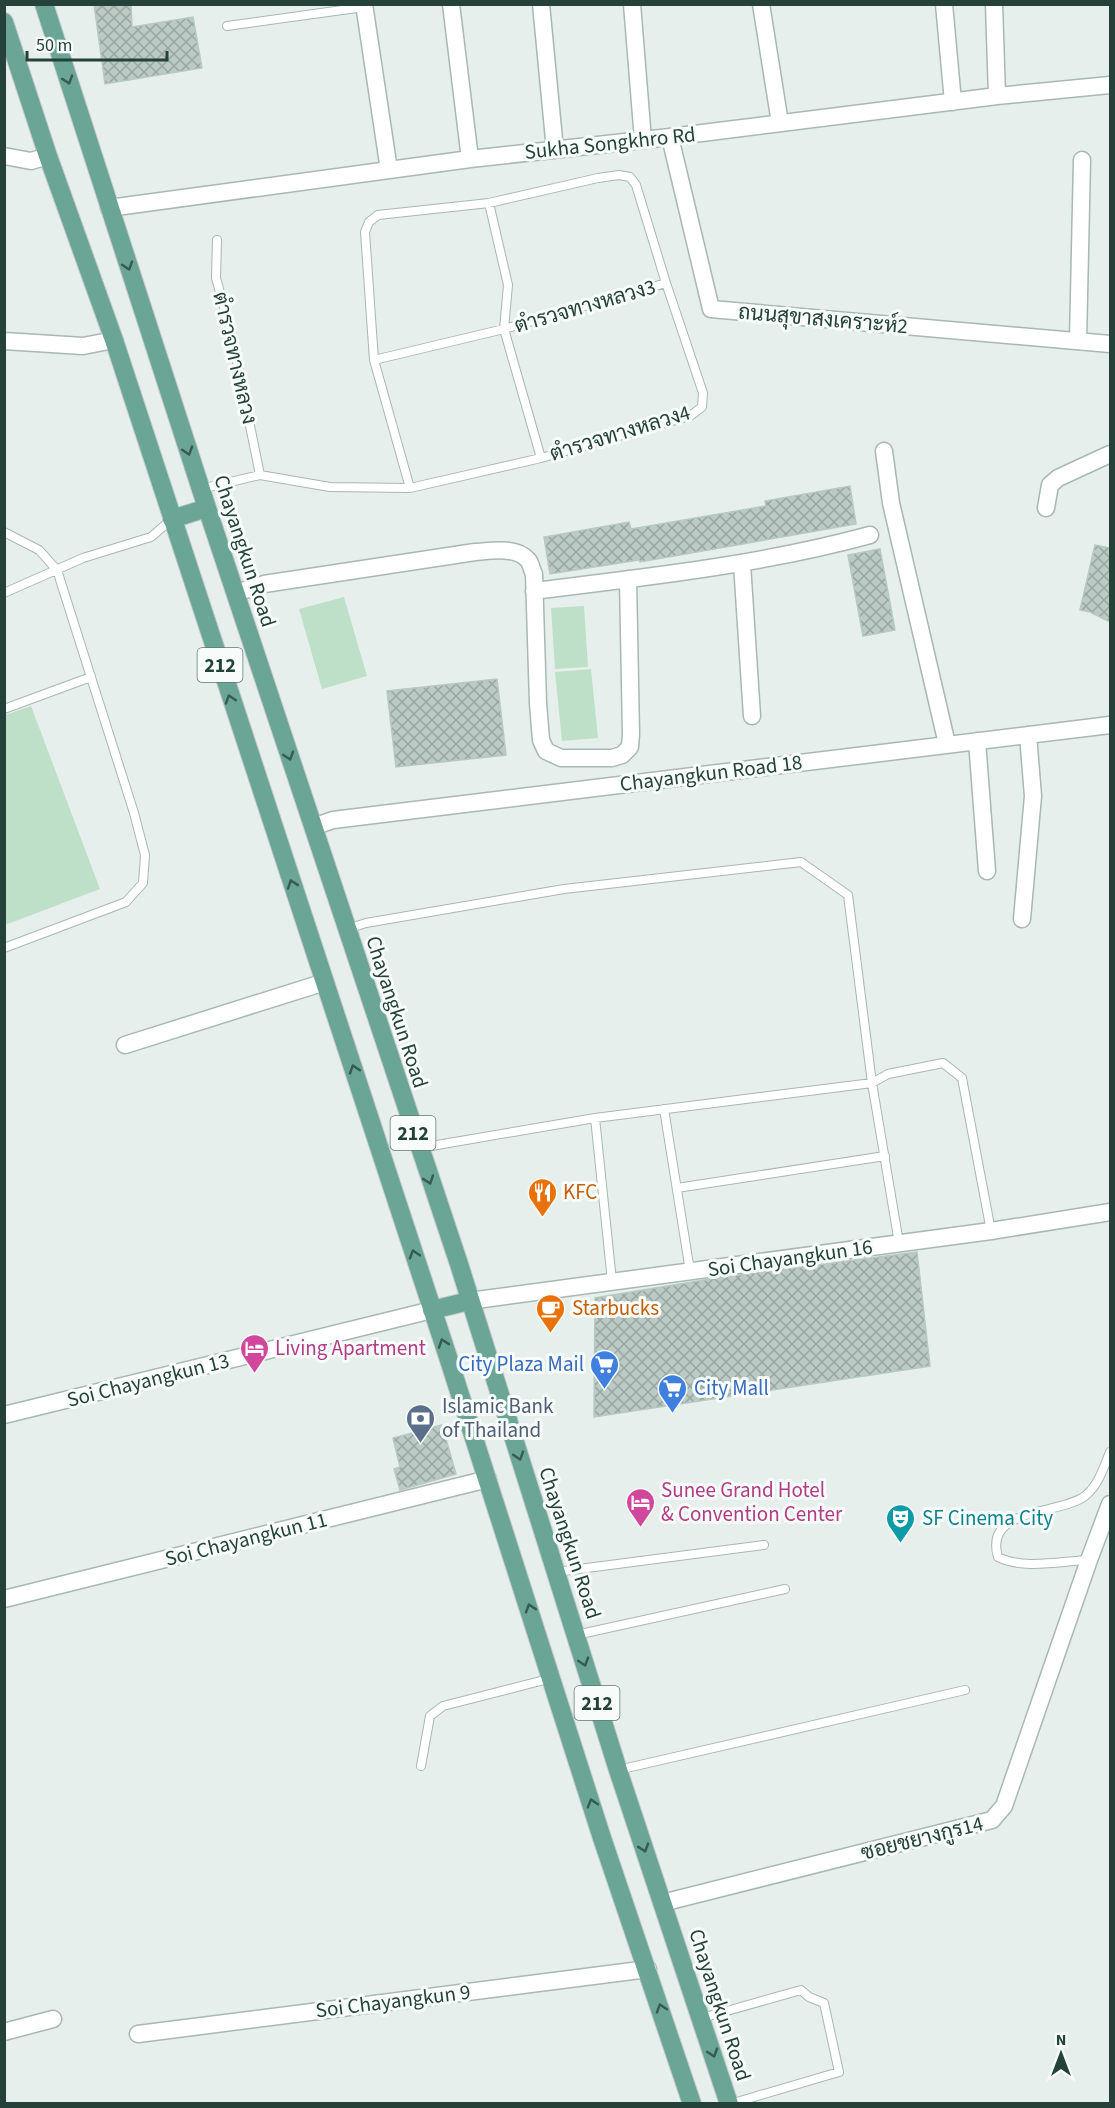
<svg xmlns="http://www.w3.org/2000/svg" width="1115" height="2108" font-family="'Source Sans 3',Sarabun,sans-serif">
  <defs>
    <pattern id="building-cross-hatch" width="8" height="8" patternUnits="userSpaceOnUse" patternTransform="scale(1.5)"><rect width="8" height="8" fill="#bbcac4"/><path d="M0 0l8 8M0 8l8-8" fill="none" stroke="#98a6a0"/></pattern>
  </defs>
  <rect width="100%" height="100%" fill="#e6efeb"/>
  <path fill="#bfe0c8" d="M344,597L367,676L322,689L299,609Z
    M584,606L588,667L555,669L551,608Z
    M591,669L598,738L562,741L555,672Z
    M31,706L100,889L5,925V715Z"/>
  <path fill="url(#building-cross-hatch)" stroke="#b8c9c2" stroke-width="1.5" d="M94,4H131L132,27L193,17L202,68L105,84Z
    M850,486L856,524L640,562L639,560L550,574L544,537L629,522L631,529L766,506L765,501Z
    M1095,545L1110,548V622L1090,612L1080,610Z
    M880,549L895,630L863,636L848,555Z
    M497,679L506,755L396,767L387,691Z
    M917,1252L930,1366L594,1417L595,1298L716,1278Z
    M442,1425L456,1474L400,1490L394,1469L400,1467L393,1438Z"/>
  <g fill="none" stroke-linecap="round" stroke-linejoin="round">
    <defs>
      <path id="service" d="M227,26L364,7
        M489,203L508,285L504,329L541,458
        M217,240L216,278L231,332L260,475
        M374,360L504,329L666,283
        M201,489L260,475L330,487L410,488L541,458L690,416L702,407L703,393L666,283L636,185L630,177L619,175L598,178L489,203L378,215L369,222L365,232L374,360L410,488
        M4,532L39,550L57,570L134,813L145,855L143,883L126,902L4,948
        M4,593L83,558L151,537L172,519
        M4,709L91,677
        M347,929L366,923L564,889L801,862L848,895L872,1083L899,1243
        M664,1109L690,1271
        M595,1118L612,1281
        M419,1149L437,1145L595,1118L872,1083L888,1074L943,1063L962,1078L991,1231
        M677,1188L885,1156
        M1089,1560C1061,1561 1024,1570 998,1557C983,1507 1060,1515 1085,1496C1098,1486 1104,1467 1110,1452
        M556,1572L764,1545
        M576,1635L785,1589
        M421,1766L430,1716L443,1706L552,1678
        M618,1770L965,1690
        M702,2018L801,1990L809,1997L824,2003L839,2072L730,2104"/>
      <path id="minor" d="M364,4L389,170
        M451,4L470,159
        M541,4L555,150
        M632,4L643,140
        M761,4L780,123
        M944,4L953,102
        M994,4L997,96
        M670,137L711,309L1110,344
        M4,156L31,161L48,156
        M109,208L470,159L670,137L997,96L1110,85
        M4,341L83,346L114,340
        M1078,341L1082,160
        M884,451L891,503L947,744
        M1046,508L1050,485L1058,478L1110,454
        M742,564L752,716
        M534,591C647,577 760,565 870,535
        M236,593L264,584L475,552C491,551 516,546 528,560C531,563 532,571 534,574L538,703L541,740L546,751L561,758H612L622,755L630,747L631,734L628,579
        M977,741L987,871
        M313,827L333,820L1110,725
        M1022,919L1033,796L1028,735
        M125,1045L325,982
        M469,1301L991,1231L1110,1212
        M4,1415L432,1310
        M4,1599L488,1479
        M662,1903L992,1820L1004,1806L1089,1560L1110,1504
        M4,2032L53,2019
        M138,2034L648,1969"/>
      <path id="primary" d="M44,4L207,508L459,1264L618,1770L729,2104
        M4,22L48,156L114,340L448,1357L602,1838L692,2104
        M172,519L207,508
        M432,1310L469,1301"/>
    </defs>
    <use href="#service" stroke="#a8b8b2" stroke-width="10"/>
    <use href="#minor" stroke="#a8b8b2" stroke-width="19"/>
    <use href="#primary" stroke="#c2cac8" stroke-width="20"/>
    <use href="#service" stroke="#fff" stroke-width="8"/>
    <use href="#minor" stroke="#fff" stroke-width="16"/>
    <use href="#primary" stroke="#6aa596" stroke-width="18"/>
  </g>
  <defs><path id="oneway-chevron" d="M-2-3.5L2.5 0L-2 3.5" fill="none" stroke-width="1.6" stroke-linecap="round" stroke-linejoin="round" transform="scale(1.5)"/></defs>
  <g stroke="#365b51">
    <use href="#oneway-chevron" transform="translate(68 80) rotate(72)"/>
    <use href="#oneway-chevron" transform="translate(128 266) rotate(72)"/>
    <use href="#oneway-chevron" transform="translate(188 451) rotate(72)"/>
    <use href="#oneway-chevron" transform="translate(230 699) rotate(-108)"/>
    <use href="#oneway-chevron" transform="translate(289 756) rotate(72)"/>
    <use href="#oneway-chevron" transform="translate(292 884) rotate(-109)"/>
    <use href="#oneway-chevron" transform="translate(354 1069) rotate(-108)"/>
    <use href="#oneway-chevron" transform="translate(429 1180) rotate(71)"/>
    <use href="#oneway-chevron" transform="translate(414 1254) rotate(-108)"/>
    <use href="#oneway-chevron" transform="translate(443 1343) rotate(-109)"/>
    <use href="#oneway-chevron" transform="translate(519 1456) rotate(72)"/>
    <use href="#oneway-chevron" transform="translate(530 1608) rotate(-108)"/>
    <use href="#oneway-chevron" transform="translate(584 1662) rotate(72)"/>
    <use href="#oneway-chevron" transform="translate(592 1803) rotate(-107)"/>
    <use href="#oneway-chevron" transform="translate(644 1848) rotate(72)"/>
    <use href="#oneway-chevron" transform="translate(661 2008) rotate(-108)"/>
    <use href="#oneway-chevron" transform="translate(713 2053) rotate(72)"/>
  </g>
  <defs>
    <symbol id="restaurant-pin" viewBox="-11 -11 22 30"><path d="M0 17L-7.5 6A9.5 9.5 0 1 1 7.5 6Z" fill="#e8710a" stroke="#f7fbf9"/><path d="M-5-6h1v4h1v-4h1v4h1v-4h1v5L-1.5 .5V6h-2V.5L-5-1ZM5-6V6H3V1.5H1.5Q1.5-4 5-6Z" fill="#fff"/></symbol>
    <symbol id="cafe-pin" viewBox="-11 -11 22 30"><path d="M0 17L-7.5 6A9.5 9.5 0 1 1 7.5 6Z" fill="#e8710a" stroke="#f7fbf9"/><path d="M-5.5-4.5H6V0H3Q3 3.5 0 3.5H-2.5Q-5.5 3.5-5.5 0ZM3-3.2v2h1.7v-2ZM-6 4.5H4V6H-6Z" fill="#fff"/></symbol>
    <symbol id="hotel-pin" viewBox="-11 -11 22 30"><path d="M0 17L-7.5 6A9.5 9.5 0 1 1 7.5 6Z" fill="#d1479c" stroke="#f7fbf9"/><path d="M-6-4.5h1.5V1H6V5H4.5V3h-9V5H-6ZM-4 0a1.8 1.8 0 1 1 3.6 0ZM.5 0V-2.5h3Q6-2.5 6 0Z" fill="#fff"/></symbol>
    <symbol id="supermarket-pin" viewBox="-11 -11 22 30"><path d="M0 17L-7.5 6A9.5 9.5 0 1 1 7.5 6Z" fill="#3f7fe0" stroke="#f7fbf9"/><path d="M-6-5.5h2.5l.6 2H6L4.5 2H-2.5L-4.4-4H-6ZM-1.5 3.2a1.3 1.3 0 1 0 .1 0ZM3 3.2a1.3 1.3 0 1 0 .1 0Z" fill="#fff"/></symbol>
    <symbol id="bank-pin" viewBox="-11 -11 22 30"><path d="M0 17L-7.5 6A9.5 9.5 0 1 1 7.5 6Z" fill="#5c6f8a" stroke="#f7fbf9"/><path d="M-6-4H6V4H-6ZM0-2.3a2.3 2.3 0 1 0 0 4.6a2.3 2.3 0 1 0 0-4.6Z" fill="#fff"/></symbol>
    <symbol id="theatre-pin" viewBox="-11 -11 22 30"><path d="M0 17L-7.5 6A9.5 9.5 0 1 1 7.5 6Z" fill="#0f9aa8" stroke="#f7fbf9"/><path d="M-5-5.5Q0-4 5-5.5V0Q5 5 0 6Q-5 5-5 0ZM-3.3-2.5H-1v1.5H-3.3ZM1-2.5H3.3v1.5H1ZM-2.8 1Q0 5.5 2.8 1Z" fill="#fff"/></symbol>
  </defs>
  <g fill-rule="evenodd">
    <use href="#restaurant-pin" x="526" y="1176" width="33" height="45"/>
    <use href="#cafe-pin" x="534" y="1292" width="33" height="45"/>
    <use href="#hotel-pin" x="238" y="1332" width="33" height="45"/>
    <use href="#supermarket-pin" x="588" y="1348" width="33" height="45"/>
    <use href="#supermarket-pin" x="656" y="1372" width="33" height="45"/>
    <use href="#bank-pin" x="404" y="1402" width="33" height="45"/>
    <use href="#hotel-pin" x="624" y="1486" width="33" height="45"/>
    <use href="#theatre-pin" x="884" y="1502" width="33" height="45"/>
  </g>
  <g text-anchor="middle" stroke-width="6" stroke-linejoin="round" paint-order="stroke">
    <g fill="#f7fbf9" stroke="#637a73" stroke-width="1.5">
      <rect x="197.5" y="648" width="45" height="34" rx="4.5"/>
      <rect x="390.5" y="1116" width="45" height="34" rx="4.5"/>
      <rect x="574.5" y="1686" width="45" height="34" rx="4.5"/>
    </g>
    <g font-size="20" font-weight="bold" fill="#24423a">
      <text x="220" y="672">212</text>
      <text x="413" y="1140">212</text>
      <text x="597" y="1710">212</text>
    </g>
    <g font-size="21" fill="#24423a" stroke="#f7fbf9">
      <text transform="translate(610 143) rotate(-6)" y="7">Sukha Songkhro Rd</text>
      <text transform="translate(585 306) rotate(-16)" y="7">ตำรวจทางหลวง3</text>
      <text transform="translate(823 319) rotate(5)" y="7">ถนนสุขาสงเคราะห์2</text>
      <text transform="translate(235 358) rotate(77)" y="7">ตำรวจทางหลวง</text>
      <text transform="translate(620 433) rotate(-17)" y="7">ตำรวจทางหลวง4</text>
      <text transform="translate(245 551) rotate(72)" y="7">Chayangkun Road</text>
      <text transform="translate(711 773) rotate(-7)" y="7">Chayangkun Road 18</text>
      <text transform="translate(397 1012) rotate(72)" y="7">Chayangkun Road</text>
      <text transform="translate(790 1258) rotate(-8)" y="7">Soi Chayangkun 16</text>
      <text transform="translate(148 1380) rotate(-14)" y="7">Soi Chayangkun 13</text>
      <text transform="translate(246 1539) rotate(-14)" y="7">Soi Chayangkun 11</text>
      <text transform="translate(570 1543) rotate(72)" y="7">Chayangkun Road</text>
      <text transform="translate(922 1838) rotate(-14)" y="7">ซอยชยางกูร14</text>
      <text transform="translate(393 2001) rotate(-7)" y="7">Soi Chayangkun 9</text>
      <text transform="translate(720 2005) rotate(72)" y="7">Chayangkun Road</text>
    </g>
    <g font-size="21" fill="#c56008" stroke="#f7fbf9" text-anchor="start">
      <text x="563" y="1199">KFC</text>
      <text x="572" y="1315">Starbucks</text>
    </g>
    <g font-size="21" fill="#b23c85" stroke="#f7fbf9" text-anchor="start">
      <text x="275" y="1355">Living Apartment</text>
      <text x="661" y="1497">Sunee Grand Hotel<tspan x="661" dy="24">&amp; Convention Center</tspan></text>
    </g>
    <g font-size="21" fill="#366cbe" stroke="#f7fbf9" text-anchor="end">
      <text x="584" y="1371">City Plaza Mail</text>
      <text x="694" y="1395" text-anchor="start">City Mall</text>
    </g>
    <g font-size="21" fill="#4e5e75" stroke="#f7fbf9" text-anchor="start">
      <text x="442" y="1413">Islamic Bank<tspan x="442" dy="24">of Thailand</tspan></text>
    </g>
    <g font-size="21" fill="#0d838f" stroke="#f7fbf9" text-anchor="start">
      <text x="922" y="1525">SF Cinema City</text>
    </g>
  </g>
  <rect width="1115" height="2108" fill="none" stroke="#24423a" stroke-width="12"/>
  <g transform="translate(1061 2054)" stroke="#f7fbf9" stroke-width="4.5" paint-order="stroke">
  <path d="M0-4.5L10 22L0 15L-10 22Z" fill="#24423a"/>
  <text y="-9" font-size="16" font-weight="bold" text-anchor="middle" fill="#24423a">N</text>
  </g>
  <path d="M27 51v9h140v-9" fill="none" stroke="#24423a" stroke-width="3"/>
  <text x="36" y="51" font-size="18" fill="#24423a" stroke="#f7fbf9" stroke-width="4.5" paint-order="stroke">50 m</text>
</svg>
